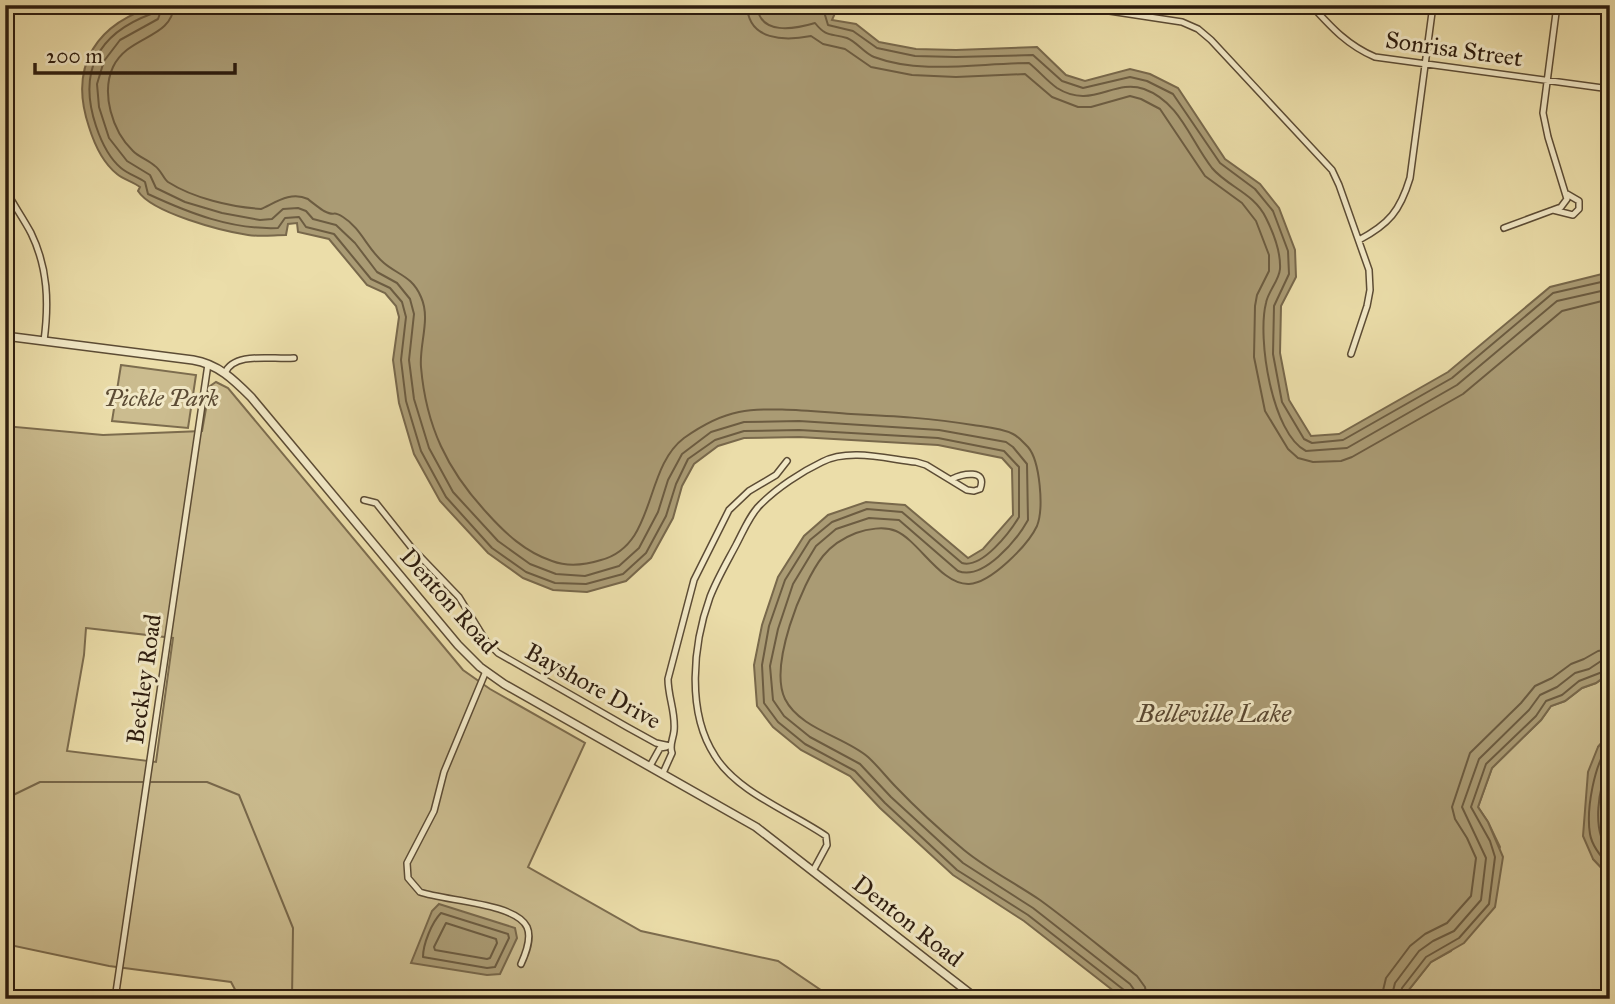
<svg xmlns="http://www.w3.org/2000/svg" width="1615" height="1004" font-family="'IM FELL Great Primer',serif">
  <rect width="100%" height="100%" fill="#ebdda9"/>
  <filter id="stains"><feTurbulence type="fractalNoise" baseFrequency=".00286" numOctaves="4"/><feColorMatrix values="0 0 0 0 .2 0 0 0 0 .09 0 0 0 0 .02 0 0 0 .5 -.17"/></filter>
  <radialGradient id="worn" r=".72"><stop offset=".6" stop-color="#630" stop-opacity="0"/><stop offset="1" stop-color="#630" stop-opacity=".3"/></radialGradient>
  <path fill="#cbbc8f" stroke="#7c6c4e" stroke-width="2" fill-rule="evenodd" d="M121,365L196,375L188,428L112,421Z
    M216,382L228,388L463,670L490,689L585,743L528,867L641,931L778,961L834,999H240L231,982L109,966L5,944V426L103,435L202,431L210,386ZM86,628L173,638L156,762L67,751L84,655Z
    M1608,675L1610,677V733L1598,747L1593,859L1610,877V999H1407L1408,991L1431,962L1451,951L1500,847L1488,822L1478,807L1492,768L1541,720L1551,706L1565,701L1582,688L1596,683Z"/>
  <path fill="#aa9b74" stroke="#78684b" stroke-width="2" d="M159,5H770L779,13L800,11L814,5L836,11L832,20L856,24L879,42L916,49L956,50L1037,47L1066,75L1085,81L1130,69L1150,74L1178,88L1225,159L1260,184L1279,208L1295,250L1296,277L1281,306L1280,353L1289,400L1311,436L1339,434L1448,372L1550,287L1610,272V677L1607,675L1596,683L1582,688L1565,701L1551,706L1541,720L1492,768L1478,807L1488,822L1503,857L1495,907L1464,943L1431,962L1408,991L1407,999H1124L1024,921L953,875L880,808L850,776L801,750L773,727L757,706L754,665L762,625L778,577L804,536L828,515L866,502L905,505L968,558L983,549L1013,515L1012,469L1002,458L938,445L799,437L744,438L718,446L694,464L682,486L673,518L651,558L626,581L587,592L553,590L523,578L488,553L440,501L414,454L399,403L393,360L399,317L396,306L385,293L367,285L329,239L298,232L297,223L288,224L286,235C274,235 261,237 248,235C222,231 152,213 138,191L140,187C133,182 123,179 117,174C103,163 94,143 89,127C68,65 97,22 159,5Z
    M1610,733V877L1593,859L1583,836L1588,772L1598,747Z
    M439,904L515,928L517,938L500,974L487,975L411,963L432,911Z"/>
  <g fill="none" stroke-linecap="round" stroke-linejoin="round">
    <path stroke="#6c5c41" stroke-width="2" d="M154,5L151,14C97,34 78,72 96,126C101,141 109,158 121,168C128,174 138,177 145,182L148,194C189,213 232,230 278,228L285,218L299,217L306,227L334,234L371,279L390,288L402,302L406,317L401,360L406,401L421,451L446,497L492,548L526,572L555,583L586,584L623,574L646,553L666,516L676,484L688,459L715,440L744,431L799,430L938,438L1004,451L1019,467V517C1010,532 982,569 962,563L902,512L867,509L832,522L810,540L785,580L769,626L762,665L764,703L778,722L805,744L855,771L885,803L957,870L1028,915L1124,990L1127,999
      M163,5L158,19L120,40L104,61L97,84L99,107L109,138L127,161L150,175L156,188L185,202L222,213L260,220L272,219L283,209L298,208L306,211L313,219L336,225L355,243L377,272L397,283L410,299L414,314L409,360L414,399L429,448L453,492L498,541L530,564L556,574L585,576L619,566L639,548L658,512L668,480L682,454L711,432L744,422L799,421L939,430L1006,442L1013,447L1027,464L1028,520C1017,540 983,581 958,571L899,520L869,518L836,529L816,546L793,584L778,629L770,666L773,700L784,716L810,737L860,764L891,797L963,863L1033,908L1130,984L1135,991L1136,999
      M174,5C172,39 128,35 113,67C101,93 112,131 133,151C139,157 148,160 155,166C161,170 163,178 168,182C193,198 231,207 261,209C275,203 290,191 308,199C310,201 322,210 324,211C338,218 330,209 343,217C361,228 368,250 384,263C398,275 412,276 421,297C431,319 419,344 421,367C426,426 447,470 487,513C505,533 525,552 552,561C568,567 585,565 601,560C657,545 643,469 684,438C701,426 718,416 739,412C771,406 818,412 851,414C892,416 932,418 973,425C986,427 1001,428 1013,434C1019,437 1023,442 1028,447C1040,461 1044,508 1037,526C1028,545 991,583 969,584C941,585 919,541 896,531C884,526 867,529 856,533C843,538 832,545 823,556C801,584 769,666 785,699C800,729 845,737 868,757C878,766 887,778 896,787C917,809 940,830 964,850C987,869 1015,883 1040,900C1073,924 1105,951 1137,976L1145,987L1147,999
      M747,5C748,41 785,41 811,36L823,44L845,49L871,67L912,75L956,77L1025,74L1052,97L1078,107H1091L1130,96L1141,99L1160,109L1205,176L1242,203L1256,221L1269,255V271L1257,295L1255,306L1254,357L1265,411L1288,449L1298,458L1313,462L1341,461L1352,457L1463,394L1562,311L1610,299
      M757,5C759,36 795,29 815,23C827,38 831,33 847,38C857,42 864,53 874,57C922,75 979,63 1029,63C1039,71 1047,81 1057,88C1092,110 1114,78 1144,89C1180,102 1190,140 1212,168C1228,187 1254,193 1266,218C1274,234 1281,251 1280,269C1279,281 1268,291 1266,303C1257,338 1272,434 1306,451L1347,448L1457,385L1557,301L1610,289
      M822,5L828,25L853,31L877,48L915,56L956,57L1033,55L1062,81L1083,88L1130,77L1147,81L1173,94L1220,163L1255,189L1273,211L1288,251L1289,274L1274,306L1273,354L1282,402L1304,439L1312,443L1343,440L1452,378L1553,293L1610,280
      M1610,744C1594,763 1586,810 1590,834C1592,846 1602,858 1610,866
      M1610,761C1599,787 1590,830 1610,853
      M441,913L508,934L509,938L495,967L487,968L423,957C423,944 432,922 441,913Z
      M446,923L496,939L497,943L490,958L487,959L435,950L434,947Z
      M1381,999L1386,978L1410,946L1425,934L1447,923L1471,896L1476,858L1467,838L1455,819L1452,807L1470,753L1521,703L1535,686L1552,678L1571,664L1584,659L1598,651L1610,649
      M1391,999L1395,983L1419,951L1433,941L1454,931L1481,900L1486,858L1462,807L1479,759L1529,710L1540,695L1557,687L1575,673L1589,669L1601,661L1610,660
      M1400,999L1402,988L1426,957L1459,938L1489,904L1495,857L1490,841L1471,807L1486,764L1536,716L1546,701L1562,695L1579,681L1610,669"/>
    <path stroke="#78684b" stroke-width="2" d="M5,799L40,782H207L239,795L293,928L292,999"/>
    <defs>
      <path id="minor" d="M1070,5L1182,22L1198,29L1211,40L1332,170L1339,185L1369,270L1370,290L1367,306L1351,354
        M1311,5C1331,27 1347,45 1375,57L1610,89
        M5,25L16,5
        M5,189C13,204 23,218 31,233C48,268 49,303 44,341
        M1553,210L1573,215L1579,209V201L1567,194
        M1504,228L1561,207L1567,199L1548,137L1543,113L1557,5
        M1359,240C1389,224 1400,211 1410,178L1433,5
        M225,373C234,351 273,360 294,358
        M364,500L376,503L411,547L459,597L486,641L498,653L627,727L656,743L670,746
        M486,671L444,772L434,811L407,863L408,878L420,892C445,901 516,903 527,927C532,938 526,953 521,964
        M650,766L660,748L666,747
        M663,773L672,753C669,745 673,740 674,731C676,713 668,697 668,679L694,580L729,510L749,491L776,475L787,461
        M813,871L827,845L826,836C791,812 737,792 715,756C686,712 693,644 710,597C717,579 727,562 736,545C743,532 750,514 761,504C777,488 801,472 822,462C849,448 887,459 916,462L926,465L967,490L974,491L980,489C988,468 962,474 952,479
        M115,999L208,364"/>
      <path id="tertiary" d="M5,336L193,360C218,364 234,380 251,397L458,645L480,667L504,684L756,827L977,999"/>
    </defs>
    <use href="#minor" stroke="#5c4c35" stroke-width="8"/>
    <use href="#tertiary" stroke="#5c4c35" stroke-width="10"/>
    <use href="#minor" stroke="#f2e9c7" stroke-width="5"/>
    <use href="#tertiary" stroke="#f2e9c7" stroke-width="7"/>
  </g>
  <g text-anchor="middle" stroke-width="6" stroke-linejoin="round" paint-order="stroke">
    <g font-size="24" fill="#2d1c0e" stroke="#f2e9c7">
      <text transform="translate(1454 49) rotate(8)" y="8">Sonrisa Street</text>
      <text transform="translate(449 601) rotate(48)" y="8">Denton Road</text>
      <text transform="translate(144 679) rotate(-82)" y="8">Beckley Road</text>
      <text transform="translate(593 686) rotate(29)" y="8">Bayshore Drive</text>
      <text transform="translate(908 921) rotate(38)" y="8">Denton Road</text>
    </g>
    <g font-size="24" font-style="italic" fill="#5c4c35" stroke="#f2e9c7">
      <text x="161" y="406">Pickle Park</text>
    </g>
    <g font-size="26" font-style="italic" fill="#594832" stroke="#f2e9c7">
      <text x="1214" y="722">Belleville Lake</text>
    </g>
  </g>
  <rect width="1615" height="1004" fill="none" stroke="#ebdda9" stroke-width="28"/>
  <rect x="7" y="7" width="1601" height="990" fill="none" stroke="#2d1c0e" stroke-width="3.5"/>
  <rect x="14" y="14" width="1587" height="976" fill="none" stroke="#2d1c0e" stroke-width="2"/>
  <path d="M35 63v10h200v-10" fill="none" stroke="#2d1c0e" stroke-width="3.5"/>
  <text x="46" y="63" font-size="21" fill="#2d1c0e" stroke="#f2e9c7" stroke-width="5" paint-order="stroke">200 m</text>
  <rect width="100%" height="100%" filter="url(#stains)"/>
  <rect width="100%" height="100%" fill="url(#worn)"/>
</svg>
